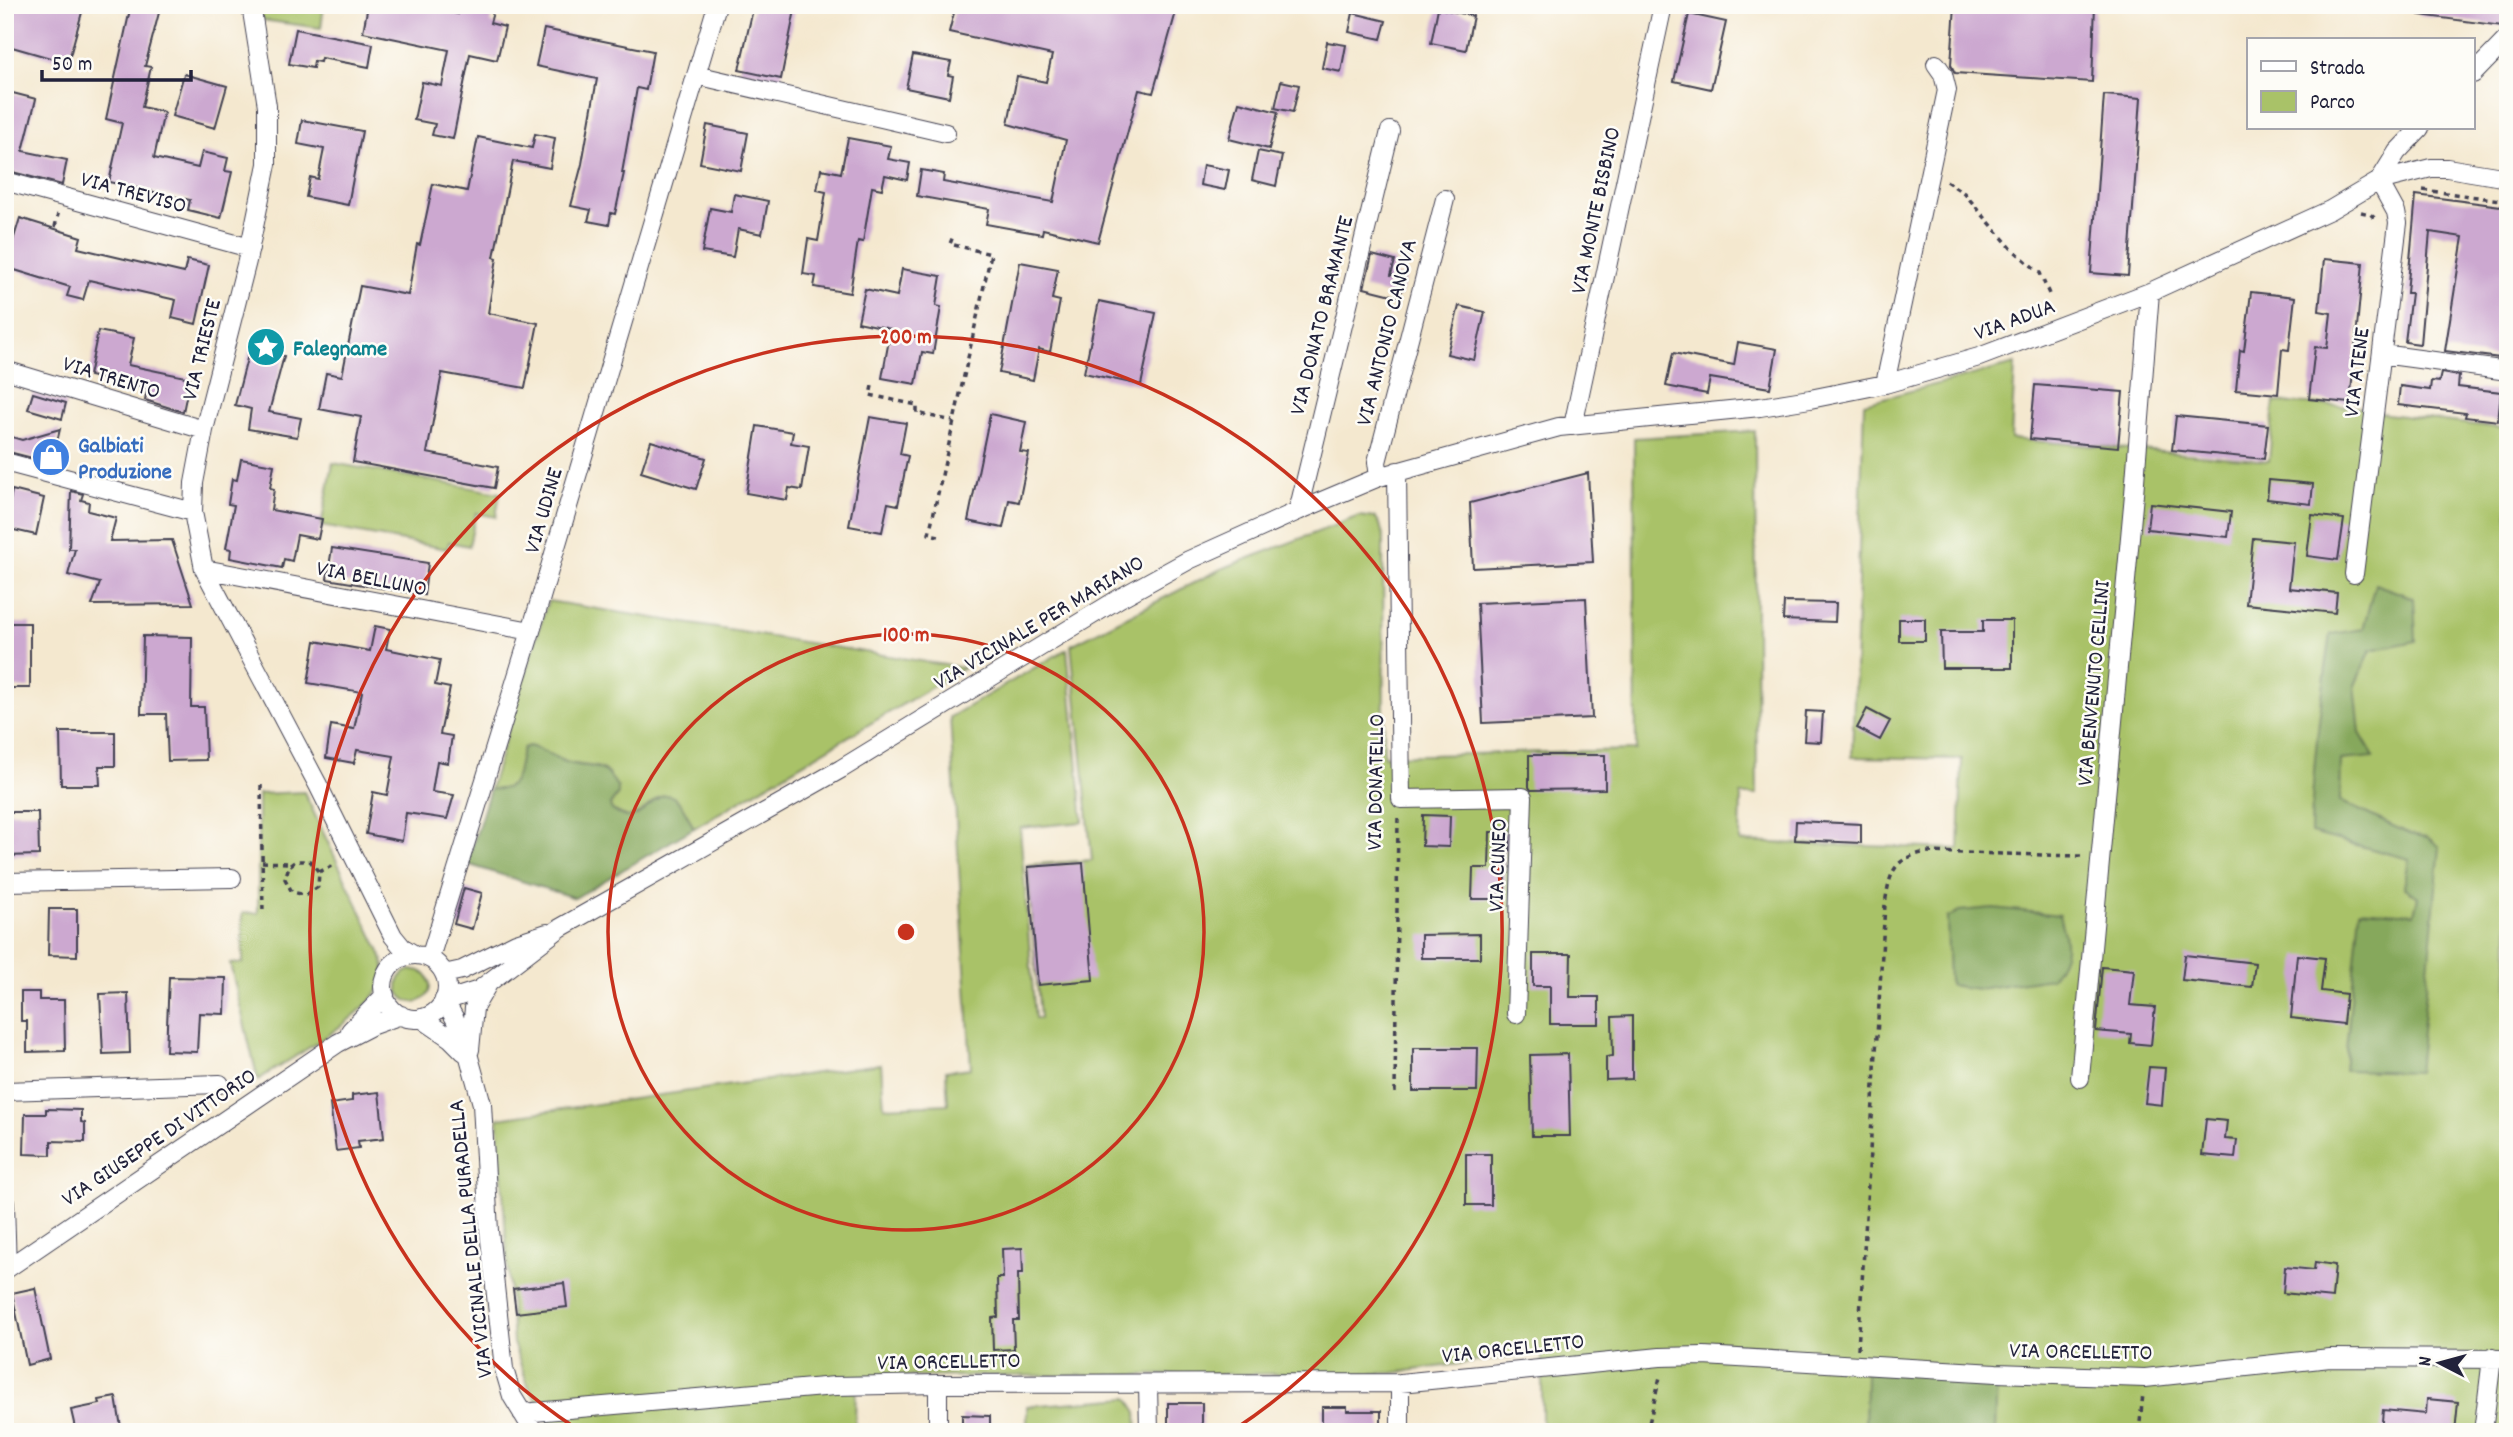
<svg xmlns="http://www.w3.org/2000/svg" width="2513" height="1437" font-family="Dekko,sans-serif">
  <rect width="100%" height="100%" fill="#fdfcf7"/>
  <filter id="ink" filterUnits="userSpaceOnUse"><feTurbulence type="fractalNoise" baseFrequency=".0143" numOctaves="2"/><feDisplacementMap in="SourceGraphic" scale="14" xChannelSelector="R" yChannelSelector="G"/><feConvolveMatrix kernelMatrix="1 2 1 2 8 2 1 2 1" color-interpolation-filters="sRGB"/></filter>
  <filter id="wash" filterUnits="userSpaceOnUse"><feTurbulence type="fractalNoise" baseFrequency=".00686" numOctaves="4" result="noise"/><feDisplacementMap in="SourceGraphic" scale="28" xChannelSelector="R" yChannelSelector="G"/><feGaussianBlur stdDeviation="1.57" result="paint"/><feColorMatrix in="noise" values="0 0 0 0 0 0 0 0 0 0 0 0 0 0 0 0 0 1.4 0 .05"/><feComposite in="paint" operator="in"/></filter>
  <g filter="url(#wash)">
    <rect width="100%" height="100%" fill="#f4e8cf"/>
    <path fill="#a9c268" stroke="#667252" stroke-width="2" d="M259,5H324L321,28L262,20Z
      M2015,364L2011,439L2269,461L2274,402L2357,407L2387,414L2508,429V1432H1542V1353L1392,1373L856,1377L855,1432H555L552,1428L528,1385L513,1343L498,1118L881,1064L884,1107L948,1104L946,1071L971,1068L950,717L1067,649L1083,822L1020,828L1035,1018H1040L1027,865L1092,860L1071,645L1221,569L1359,516L1376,518L1380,524L1383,536L1384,756L1636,750L1634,438L1755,431L1757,795H1741L1740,842L1959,849L1962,759L1852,757L1864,403Z
      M333,463L500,493L496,517L476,513L469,546L449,542L447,549L321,526Z
      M548,601L964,668L694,828C682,807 676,784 650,805C643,810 638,815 630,818L612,810L610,805L618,794C605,757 596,771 566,762C553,758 542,749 529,746L523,748C515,770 523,792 490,789Z
      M304,792L381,954C384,963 386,972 383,981C371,1015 289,1059 258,1080L230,964L243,963L242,913H258V794Z
      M398 986a16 16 0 1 1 32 0a16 16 0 1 1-32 0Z
      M1128,1398L1137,1412L1138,1432H1027V1406Z"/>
    <path fill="#86a85c" stroke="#54654c" stroke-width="2" d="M2375,584L2414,598L2416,641L2371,650L2355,685L2360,733L2374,757L2341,760L2340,801L2410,834L2427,837L2440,847L2418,1072L2344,1070L2360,910L2414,914L2418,897L2404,887L2409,859L2311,833C2312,766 2321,700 2331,634L2363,629Z
      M529,746C542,749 553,757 566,762C591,770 602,760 618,788V794L610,805L612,810C617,813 622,817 628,817C645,819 658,784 676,799C684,805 689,820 694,828L575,898L467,864L490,789C523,792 515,770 523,748Z
      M1993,908L2059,915C2067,944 2070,953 2051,978L1978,989L1949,985L1947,918L1959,911Z
      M1866,1372L1997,1377L1995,1432H1865Z"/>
    <g id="blocks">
      <path fill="#cca8d0" d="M5,5H84L68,63L5,45Z
        M131,5H161L145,66L151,67L142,107L164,112L154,158L198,168L202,152L228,158L225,171L232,172L221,218L188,210L190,200L109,182L122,123L106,119Z
        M368,5H421L458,14L461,5H495L490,23L505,27L497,60L470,54L453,139L432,135L435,124L414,120L422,82L442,86L449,50L363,32Z
        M754,5H796L781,79L739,70Z
        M956,5H1178L1153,93L1139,90L1098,242L1043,229L1042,234L986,224L989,209L917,196L921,170L944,174L943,182L1053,202L1066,140L1008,124L1017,76L1046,82L1052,55L949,32Z
        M1955,5H2095L2092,82L1955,73L1951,65Z
        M2420,5H2506L2502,26L2419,15Z
        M1438,8L1473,16L1466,50L1431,43Z
        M1353,13L1386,21L1381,39L1349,32Z
        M1689,14L1726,22L1711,89L1674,81Z
        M296,29L373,44L369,67L321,58L320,62L314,61L313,68L289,64Z
        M544,29L653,51L646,90L637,88L622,173H624L615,214L611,213L609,225L588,221L591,210L571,206L582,164L597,79L536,66Z
        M1327,42L1346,45L1341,72L1322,68Z
        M913,55L951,62L948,75L953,76L949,97L906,88Z
        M184,74L227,86L215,128L172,116Z
        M1281,81L1299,85L1293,112L1275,108Z
        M5,91L36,99L23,151L67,160L62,185L5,170Z
        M2104,95L2141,98L2128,276L2091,273Z
        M1239,102L1278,112L1269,149L1229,139Z
        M302,120L362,131L348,205L306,197L310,177L318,179L324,149L298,144Z
        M707,125L748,133L741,171L700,163Z
        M535,134L555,138L550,168L513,161L494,257L497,258L488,313L538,323L525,388L442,373L427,453L498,467L494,488L353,462L361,417L319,409L326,373L342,376L360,286L408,295L417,244L420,245L433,184L467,191L478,137L532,148Z
        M848,138L891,146L888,159L910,163L907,180L885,175L882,189L872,187L863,242L858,241L850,293L814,287L816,276L803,274L808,239L818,241L826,192L817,190L821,169L841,173Z
        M1258,151L1282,156L1276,186L1252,180Z
        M1203,165L1229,170L1225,190L1200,185Z
        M734,194L768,201L762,234L738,229L733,257L702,252L710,208L731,212Z
        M2416,195L2508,207V359L2445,351L2463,237L2430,232L2420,344L2405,342L2411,293H2407Z
        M20,218L81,237L78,248L184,273L187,260L209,265L196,324L172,318L176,300L89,280L83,300L67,296L70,287L5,267Z
        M1372,255L1395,261L1391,275L1405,278L1400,297L1364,288Z
        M2324,259L2363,263L2350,403L2309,399L2315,347L2327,348L2331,313L2319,311Z
        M1020,262L1058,269L1052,299L1060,301L1050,352L1039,349L1033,380L999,373Z
        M902,269L941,276L936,306L941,307L933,354L922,352L916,384L882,378L891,329L858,322L865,289L897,296Z
        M2251,292L2295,297L2289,350L2282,349L2278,394L2236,390L2240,350L2244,351Z
        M1099,301L1156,313L1141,385L1084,373Z
        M1459,306L1485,312L1474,360L1447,354Z
        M98,331L134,338L128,365L190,378L183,412L145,400L147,388L89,376Z
        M1738,342L1777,349L1770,388L1710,378L1707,394L1666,386L1673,353L1734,365Z
        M250,347L284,356L269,412L301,418L297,437L248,429L251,409L235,405Z
        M2441,373L2459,376L2458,387L2501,392L2498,421L2465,417L2466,413L2398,405L2400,386L2430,390L2431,381L2439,382Z
        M2035,385L2123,392L2118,447L2030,439Z
        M33,393L66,403L62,419L28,409Z
        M990,414L1026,422L1020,452L1029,453L1019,502L1009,500L1003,528L968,521Z
        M2176,416L2268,425L2264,459L2172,450Z
        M870,417L906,423L900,454L908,456L898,505L888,503L882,532L849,526Z
        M757,426L793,432L791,443L809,446L802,490L789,488L787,500L746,493Z
        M60,429L52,463L5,451V435L22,440Z
        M651,441L706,458L696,489L641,472Z
        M241,459L274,465L270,488L274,489L271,510L322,519L318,539L297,535L292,561L284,559L282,568L230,558L231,549L226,548L234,505L228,504L232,479L237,480Z
        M1588,473L1593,562L1473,568L1470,503Z
        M2269,480L2313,484L2311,504L2267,499Z
        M12,490L44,498L36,535L5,528Z
        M71,491L83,494L81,500L89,502L88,511L116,518L110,541L172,540L193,604L92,605L100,583L68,575L75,549H69Z
        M2150,503L2231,512L2228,537L2147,529Z
        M2312,515L2344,519L2338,560L2307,556Z
        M2253,538L2294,542L2289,588L2337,593L2335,613L2246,604Z
        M332,548L428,563L424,595L327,579Z
        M1586,598L1592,718L1483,723L1477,603Z
        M1784,602L1836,603L1835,622L1783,620Z
        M1899,619H1925V641H1899Z
        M1983,620H2012V668H1942L1941,632H1983Z
        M5,623H30V688H5Z
        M375,626L390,629L386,649L440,660L435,685L450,688L440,734L452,736L448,763L437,761L432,792L454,795L447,819L406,813L402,841L366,834L373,792L387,795L394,756L357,750L354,763L326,758L331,725L354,729L362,692L308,683L315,641L370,651Z
        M143,636L192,637L191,707H204L206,760L168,761L166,714H141Z
        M1867,709L1890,721L1880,740L1857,728Z
        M1806,711L1823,712L1821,742L1804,741Z
        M60,732H115V766H99L100,785H61Z
        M1529,755H1605V789L1531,790L1529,787Z
        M5,812H38L39,855L5,856Z
        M1423,815L1450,816L1449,847L1422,846Z
        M1796,821L1861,824V843L1795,840Z
        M1490,832H1510V850L1505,849V899H1472L1473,868H1489Z
        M1083,863L1093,980L1038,985L1028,867Z
        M464,888L482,893L472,929L454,924Z
        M49,909H77V956L48,955Z
        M1480,934V958H1421V935Z
        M1533,954H1571L1570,997H1599V1024H1550V986H1533Z
        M2185,955L2255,963L2252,987L2182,980Z
        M2297,955L2325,958L2321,991L2346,994L2343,1024L2291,1018Z
        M2102,967L2134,970L2130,1005L2155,1007L2151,1045L2130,1043L2131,1034L2096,1031Z
        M169,977L226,978L225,1014L199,1013L197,1052L166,1051Z
        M21,992H39V1000H64L65,1051L27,1052V1021H21Z
        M128,993L130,1053L103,1054L100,994Z
        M1632,1016V1079L1606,1080V1057L1613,1056L1612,1017Z
        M1413,1048H1478L1477,1091H1413Z
        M1568,1054L1570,1136H1532L1530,1055Z
        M2149,1067L2165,1068L2162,1105L2145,1103Z
        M379,1092L384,1138L358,1141L359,1148L336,1151L330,1104L352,1101V1095Z
        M46,1109L81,1110V1122L85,1123V1142L51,1141V1155L24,1154L25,1114H46Z
        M2206,1119L2227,1121L2225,1139L2237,1140L2235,1158L2202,1155Z
        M1466,1154H1491V1205H1466Z
        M1022,1248L1023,1273H1018L1019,1320H1013L1014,1349L993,1350L992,1318L998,1317L997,1278H1003L1002,1249Z
        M2315,1262L2335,1265L2332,1298L2283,1293L2285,1267L2314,1270Z
        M564,1283L567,1307L516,1313L513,1289Z
        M35,1288L50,1359L27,1365L12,1293Z
        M116,1397L121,1427L76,1432L71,1410L100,1404L99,1400Z
        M2427,1399L2458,1402L2455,1432L2402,1429V1432H2381L2383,1410L2426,1414Z
        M1168,1403H1202V1432H1168Z
        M1322,1407H1347V1411H1381V1432H1322Z
        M962,1415L990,1416V1432H962Z"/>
    </g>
  </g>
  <g filter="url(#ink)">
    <use href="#blocks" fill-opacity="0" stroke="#424051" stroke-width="2"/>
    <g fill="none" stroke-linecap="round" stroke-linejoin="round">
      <defs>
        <path id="minor" d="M251,5L267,106V164L247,261L204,430L194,483L193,512L204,569L318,785L393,936L402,947L415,955
          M2473,74L2508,38
          M696,75L946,133
          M5,181L250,248
          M2379,181L2431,168H2447L2508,178
          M2382,354L2508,371
          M5,370L204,430
          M1885,384L1947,90L1943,74L1936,64
          M1573,426L1663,5
          M5,462L193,512
          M1397,471L1401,799L1523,797L1516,1014
          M1379,477L1377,462L1445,199
          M1298,511L1390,131
          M204,569L531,631
          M2354,574L2398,223L2396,212L2379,181
          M5,882L232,878
          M383 987a32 32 0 1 1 64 0a32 32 0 1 1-64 0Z
          M430,958L531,631L717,5
          M444,974L462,970L516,943L547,933
          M421,1018L450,1038L464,1052
          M350,1031L385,995
          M470,1050L474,1008L488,984
          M2080,1078L2134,494L2150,292
          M5,1091L220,1084
          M5,1203L7,1269
          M5,1270L338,1043L373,1025L401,1015
          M1148,1384L1149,1432
          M522,1413L835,1386L938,1384L1400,1383L1660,1357L1704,1356L1996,1373L2145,1378L2330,1358L2508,1359
          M534,1432L512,1396L504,1369L489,1231L482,1104L469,1057L455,1019L444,999L457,997L479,990L560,928L841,769L1120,598L1189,560L1298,511L1379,477L1559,427L1760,407L1810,399L1885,384L1979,357L2150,292L2330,210L2379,181L2397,152L2420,128
          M938,1432V1384
          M1400,1432V1383
          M2483,1432L2492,1358"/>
      </defs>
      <use href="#minor" stroke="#424051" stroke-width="20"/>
      <path stroke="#424051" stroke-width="3.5" stroke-dasharray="5 5" stroke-linecap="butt" d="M1946,181L1964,193L2011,248L2040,273L2049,294
        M2423,190L2508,201
        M2361,212L2370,214L2378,221
        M55,227L58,214
        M872,386L870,395L917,405V413L953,421
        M939,536L929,534L991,254L950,244L953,236
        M261,785L263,914
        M262,862L287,863L289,866L296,861H310L319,872L318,887L306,895L292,892L285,879L289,866
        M319,872L336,864
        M1395,1093L1398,815
        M1858,1349L1885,904C1890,872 1893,858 1927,852L2081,856
        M1647,1432L1660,1377
        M2139,1432L2143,1394"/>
      <use href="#minor" stroke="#fff" stroke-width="18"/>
    </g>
  </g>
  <g fill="none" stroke="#c8321e" stroke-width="3.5">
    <circle cx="906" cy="932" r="298"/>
    <path d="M577 1429A596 596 0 1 1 1235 1429"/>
  </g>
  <defs>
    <symbol id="sight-disc" viewBox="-11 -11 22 22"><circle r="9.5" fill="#0f9aa8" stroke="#fdfcf7"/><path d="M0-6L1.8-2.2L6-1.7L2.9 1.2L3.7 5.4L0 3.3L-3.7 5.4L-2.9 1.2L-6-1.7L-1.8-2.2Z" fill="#fff"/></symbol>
    <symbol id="shop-disc" viewBox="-11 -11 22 22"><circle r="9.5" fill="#3f7fe0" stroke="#fdfcf7"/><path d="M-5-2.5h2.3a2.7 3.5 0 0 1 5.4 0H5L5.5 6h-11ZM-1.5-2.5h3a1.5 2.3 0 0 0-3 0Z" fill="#fff"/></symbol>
  </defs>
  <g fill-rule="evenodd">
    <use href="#sight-disc" x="244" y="325" width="44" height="44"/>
    <use href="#shop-disc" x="29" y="435" width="44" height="44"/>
  </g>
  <g text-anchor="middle" stroke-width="5" stroke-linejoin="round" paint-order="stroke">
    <g font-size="23" fill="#22223b" stroke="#fdfcf7">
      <text transform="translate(134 191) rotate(15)" y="8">VIA TREVISO</text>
      <text transform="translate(1594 210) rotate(-78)" y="8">VIA MONTE BISBINO</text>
      <text transform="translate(1320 315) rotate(-76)" y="8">VIA DONATO BRAMANTE</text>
      <text transform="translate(2014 318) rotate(-20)" y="8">VIA ADUA</text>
      <text transform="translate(1385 332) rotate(-76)" y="8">VIA ANTONIO CANOVA</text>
      <text transform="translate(200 349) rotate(-76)" y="8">VIA TRIESTE</text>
      <text transform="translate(2355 372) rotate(-83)" y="8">VIA ATENE</text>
      <text transform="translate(112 376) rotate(17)" y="8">VIA TRENTO</text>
      <text transform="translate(542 510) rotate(-74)" y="8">VIA UDINE</text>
      <text transform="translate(372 577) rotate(11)" y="8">VIA BELLUNO</text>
      <text transform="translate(1038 621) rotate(-31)" y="8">VIA VICINALE PER MARIANO</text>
      <text transform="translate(2092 683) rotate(-85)" y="8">VIA BENVENUTO CELLINI</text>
      <text transform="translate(1374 782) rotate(-89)" y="8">VIA DONATELLO</text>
      <text transform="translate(1496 865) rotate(-88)" y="8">VIA CUNEO</text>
      <text transform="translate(158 1136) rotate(-34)" y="8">VIA GIUSEPPE DI VITTORIO</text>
      <text transform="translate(469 1239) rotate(-96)" y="8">VIA VICINALE DELLA PURADELLA</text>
      <text transform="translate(1513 1347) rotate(-6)" y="8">VIA ORCELLETTO</text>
      <text transform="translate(2081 1350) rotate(1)" y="8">VIA ORCELLETTO</text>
      <text transform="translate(949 1360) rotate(-1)" y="8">VIA ORCELLETTO</text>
    </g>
    <g font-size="23" font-weight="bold" fill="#0d838f" stroke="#fdfcf7" text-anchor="start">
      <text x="293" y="355">Falegname</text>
    </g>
    <g font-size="23" font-weight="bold" fill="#366cbe" stroke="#fdfcf7" text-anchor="start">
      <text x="78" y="452">Galbiati<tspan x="78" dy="26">Produzione</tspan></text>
    </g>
  </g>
  <circle cx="906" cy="932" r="10" fill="#c8321e" stroke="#fdfcf7" stroke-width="3.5"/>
  <g font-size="21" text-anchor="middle" font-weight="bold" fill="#c8321e" stroke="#fdfcf7" stroke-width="5" stroke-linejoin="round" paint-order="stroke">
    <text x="906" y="343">200 m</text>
    <text x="906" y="641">100 m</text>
  </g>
  <rect width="2513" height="1437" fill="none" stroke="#fdfcf7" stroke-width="28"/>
  <rect x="2247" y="38" width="228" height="91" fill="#fdfcf7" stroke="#a5a5ac" stroke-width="2"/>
  <rect x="2261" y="61" width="35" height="10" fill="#ffffff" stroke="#a5a5ac" stroke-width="2"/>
  <text x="2310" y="74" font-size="21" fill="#22223b">Strada</text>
  <rect x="2261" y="91" width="35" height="21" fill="#a9c268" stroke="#a5a5ac" stroke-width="2"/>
  <text x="2310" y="108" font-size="21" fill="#22223b">Parco</text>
  <g transform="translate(2440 1363) rotate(276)" stroke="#fdfcf7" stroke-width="5" paint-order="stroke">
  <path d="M0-5L12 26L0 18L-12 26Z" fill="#22223b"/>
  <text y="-10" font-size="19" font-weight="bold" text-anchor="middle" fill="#22223b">N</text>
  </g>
  <path d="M42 70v10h149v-10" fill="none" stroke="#22223b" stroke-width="3.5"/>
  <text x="52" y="70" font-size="21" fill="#22223b" stroke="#fdfcf7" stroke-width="5" paint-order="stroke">50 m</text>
</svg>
